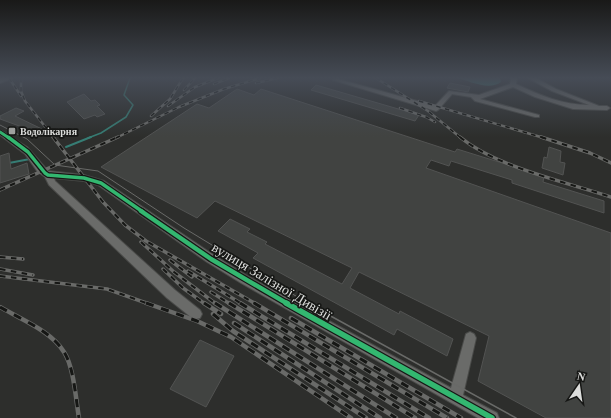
<svg xmlns="http://www.w3.org/2000/svg" width="611" height="418" font-family="'Times New Roman',serif">
  <rect width="100%" height="100%" fill="#2d2e2c"/>
  <path fill="#367d74" d="M457,78H500L501,82C489,91 470,81 457,78Z"/>
  <g fill="none" stroke-linecap="round" stroke-linejoin="round">
    <path stroke="#367d74" stroke-width="1.5" d="M88,138L101,133L126,117L133,105L124,95L130,78"/>
    <path stroke="#367d74" stroke-width="2" d="M66,147L91,137
      M9,163L30,159"/>
  </g>
  <path fill="#414341" stroke="#525352" d="M450,83L470,87L468,92L447,88Z
    M316,85L419,115L415,121L311,90Z
    M237,89L254,95L261,89L455,152L457,149L544,176L543,182L604,201V213L512,183V180L451,161L449,166L431,160L426,168L611,233V418H546L478,381L489,336L359,272L350,288L399,314L400,311L453,339L447,356L397,329L394,335L253,258L258,253L218,231L230,219L250,229L247,232L267,242L265,244L342,284L352,268L215,201L197,218L101,167L197,104L209,108Z
    M84,94L91,101L95,100L100,105L97,106L105,114L97,117L95,115L84,119L67,102Z
    M16,108L24,111L15,116L44,130L33,136L20,128L22,127L0,119V116Z
    M549,147L561,151L560,162L565,163L563,175L542,168L544,157L547,158Z
    M9,153L11,169L27,163L29,174L0,183V156Z
    M200,340L234,356L206,407L170,389Z"/>
  <g fill="none" stroke-linecap="round" stroke-linejoin="round">
    <defs>
      <path id="minor" d="M3,78H13L0,83V79Z
        M511,78H517L516,84C539,95 563,105 589,105L552,91L528,78H536L556,89L599,106H607L610,108L607,110L573,109L535,97L513,87L480,99L539,115V117H535L475,101L471,97L452,94L438,110L436,111L333,80L338,79L435,106L449,91L479,95L510,84Z
        M0,130L27,147L48,171L84,175L104,181L215,256L249,277L451,388L466,334L470,332L474,334L476,338L463,395L497,413L499,418H478L241,283L207,262L98,185L84,181L54,178L55,181L175,290L200,310L202,314L200,318L196,319L192,318L167,298L49,185L45,177L37,171L25,154L0,135Z"/>
    </defs>
    <use href="#minor" stroke="#494a48" stroke-width="2"/>
    <use href="#minor" fill="#6a6b69" fill-rule="evenodd"/>
    <path stroke="#696a68" stroke-width="1" d="M0,125L27,139L55,165L98,171L184,228L309,304"/>
    <path stroke="#696a68" stroke-width="1.5" d="M307,303L516,418"/>
    <defs>
      <path id="rail-far2" d="M9,78L21,96
        M21,78V91L25,101L54,138
        M376,78L428,111L461,138
        M256,83L277,78
        M214,84L229,78
        M184,90L195,78
        M419,101L544,138
        M168,106L195,87L218,78
        M400,108L426,117L435,122
        M151,116L170,99L183,78
        M116,138L179,107L224,89L260,78"/>
      <path id="rail-far1" d="M53,137L103,202L125,225L146,241L256,304
        M460,137C496,167 566,182 611,197
        M541,137L590,153L611,163
        M0,190L118,137
        M141,242L174,272L216,304
        M0,257L23,259
        M170,260L192,277
        M0,269L33,275
        M163,269L183,288L205,304
        M188,271L242,304
        M0,276L107,289L149,304
        M211,292L230,304"/>
      <path id="rail" d="M146,303L197,321L231,337L351,418
        M204,303L221,314
        M215,303L396,418
        M229,303L415,418
        M240,303L429,418
        M254,303L447,418
        M0,307C22,320 51,331 64,352C74,367 76,401 79,418
        M213,314L233,331L366,418
        M291,318L461,418
        M234,323L380,418"/>
    </defs>
    <use href="#rail-far2" stroke="#696a68" stroke-width="2.5"/>
    <use href="#rail-far1" stroke="#696a68" stroke-width="3.5"/>
    <use href="#rail" stroke="#696a68" stroke-width="4.5"/>
    <use href="#rail-far2" stroke="#161715" stroke-width="1.5" stroke-dasharray="4.5" stroke-linecap="butt"/>
    <use href="#rail-far1" stroke="#161715" stroke-width="2" stroke-dasharray="5.5" stroke-linecap="butt"/>
    <use href="#rail" stroke="#161715" stroke-width="3" stroke-dasharray="8" stroke-linecap="butt"/>
    <defs>
      <path id="cycleway-far3" d="M0,132L9,138"/>
      <path id="cycleway-far2" d="M8,137L28,152L45,173L48,175L84,178L101,183L143,212"/>
      <path id="cycleway-far1" d="M141,211L211,259L288,304"/>
      <path id="cycleway" d="M286,303L492,418"/>
    </defs>
    <use href="#cycleway-far3" stroke="#161715" stroke-width="5"/>
    <use href="#cycleway-far2" stroke="#161715" stroke-width="6"/>
    <use href="#cycleway-far1" stroke="#161715" stroke-width="7"/>
    <use href="#cycleway" stroke="#161715" stroke-width="8"/>
    <use href="#cycleway-far3" stroke="#33b770" stroke-width="3"/>
    <use href="#cycleway-far2" stroke="#33b770" stroke-width="3.5"/>
    <use href="#cycleway-far1" stroke="#33b770" stroke-width="4.5"/>
    <use href="#cycleway" stroke="#33b770" stroke-width="5.5"/>
  </g>
  <linearGradient id="sky" x2="0" y2="1"><stop stop-color="#191918"/><stop offset="0.57" stop-color="#464c56"/><stop offset="1" stop-color="#464c56" stop-opacity="0"/></linearGradient>
  <rect width="611" height="137" fill="url(#sky)"/>
  <rect fill="#9fa09e" stroke="#161715" stroke-width="1.5" x="8" y="127" width="8" height="8" rx="2"/>
  <g text-anchor="middle" stroke-width="3.5" stroke-linejoin="round" paint-order="stroke">
    <g font-size="10" font-weight="bold" fill="#dcdddb" stroke="#161715" text-anchor="start">
      <text x="20" y="135">Водолікарня</text>
    </g>
    <g font-size="14" fill="#dcdddb" stroke="#161715">
      <text transform="translate(272 281) rotate(31)" y="5">вулиця Залізної Дивізії</text>
    </g>
  </g>
  <g transform="translate(579 386) rotate(13)" stroke="#161715" stroke-width="3" paint-order="stroke">
  <path d="M0-3L7 15L0 10L-7 15Z" fill="#dcdddb"/>
  <text y="-6" font-size="11" font-weight="bold" text-anchor="middle" fill="#dcdddb">N</text>
  </g>
</svg>
